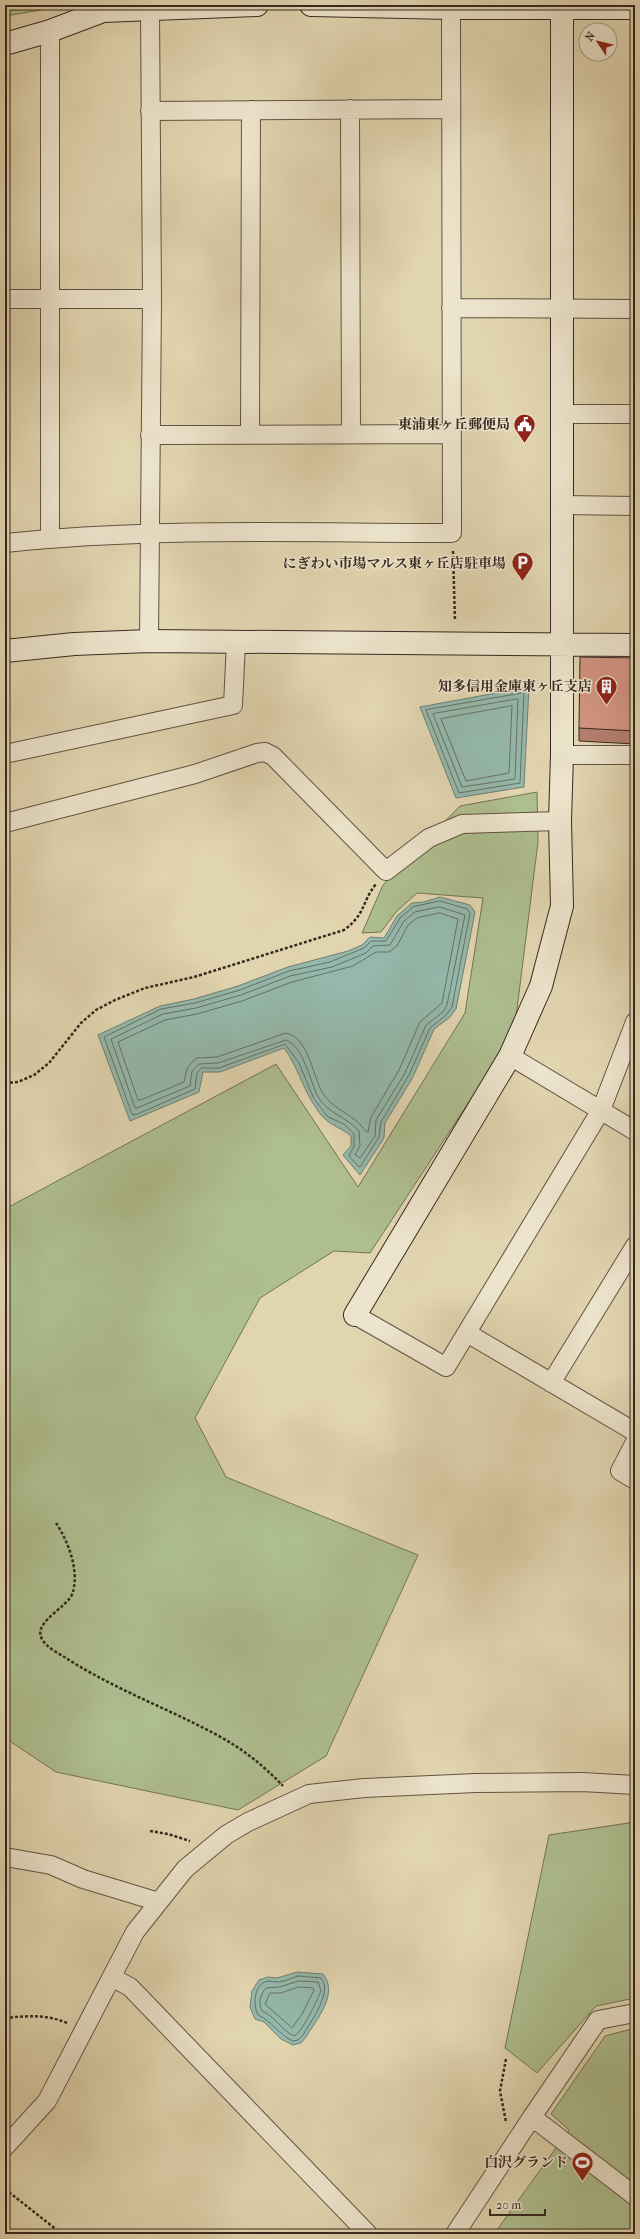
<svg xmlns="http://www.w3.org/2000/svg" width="640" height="2239" font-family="'IM FELL French Canon','Noto Serif JP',serif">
  <rect width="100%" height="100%" fill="#e1d5b0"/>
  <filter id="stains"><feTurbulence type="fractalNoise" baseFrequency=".005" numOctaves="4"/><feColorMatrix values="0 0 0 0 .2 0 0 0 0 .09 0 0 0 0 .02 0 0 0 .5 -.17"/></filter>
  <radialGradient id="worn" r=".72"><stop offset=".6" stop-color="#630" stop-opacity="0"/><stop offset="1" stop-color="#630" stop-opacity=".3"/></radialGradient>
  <path fill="#aebe8f" stroke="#727358" d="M5,5H71L5,16Z
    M537,792L538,842L514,1033L370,1253L334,1251L260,1298L195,1418L226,1477L418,1555L326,1756L238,1810L56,1772L5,1738V1209L276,1064L358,1187L465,1013L483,898L417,893L396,912L381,932L362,933L383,885L460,806Z
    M635,1822V1998L596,2006L537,2073L505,2048L549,1835Z
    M635,2028V2234H494L569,2130L551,2114L605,2036Z"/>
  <path fill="#94b9ac" stroke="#6f7f74" d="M529,687L524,787L456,798L420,707Z
    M440,897L470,905L475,912L456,1009L449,1018L434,1029L413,1077L385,1123L384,1138L360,1175L343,1155L351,1146V1136C343,1129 331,1125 325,1119C305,1099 301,1071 284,1048L220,1072H203L199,1092L130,1121L98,1035L160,1006L194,999L238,986L288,967L348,951L362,945L370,937L384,938L397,916L412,903L424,902Z
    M297,1972L323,1974C339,1993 317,2019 306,2037L301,2043L293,2045L281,2039L264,2022L255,2019L250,2007L252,1991L259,1980L268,1977L277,1978Z"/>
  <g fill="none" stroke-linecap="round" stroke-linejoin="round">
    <path stroke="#667066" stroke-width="1" d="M524,693L520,783L459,793L426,710Z
      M518,699L515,779L462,787L433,714Z
      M512,706L509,773L466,781L441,719Z
      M440,901L467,909L470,913L452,1007L446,1015L430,1028L409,1075L381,1122L379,1137L360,1167L358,1166L349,1156L354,1146V1134L344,1124L328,1117L314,1099L299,1063L285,1044L219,1068H201L197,1073L195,1089L135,1115L132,1114L104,1037L161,1009L195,1003L240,990L289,971L330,962L364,948L371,941H386L400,918L413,907Z
      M440,907L465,915L447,1005L443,1012L426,1025L405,1073L376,1120L375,1136L360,1158L355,1155L360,1146L359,1131C346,1116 327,1114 317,1095C310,1080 303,1046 286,1040L218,1063L199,1064L192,1071L190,1086L137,1108H135L111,1039L163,1014L196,1008L241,995L290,976L332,967L366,953L373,946L390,945L404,921L415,912Z
      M440,913L458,919L442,1003L420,1022L399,1070L371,1117L368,1132C364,1131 360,1123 355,1120C343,1110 335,1109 324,1095C312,1078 310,1038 286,1033L217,1057L196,1058L187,1068L184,1082L141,1100H138L118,1042L165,1020L197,1014L242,1001L292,982L353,966L376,952H389L397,946L408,925L417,918Z
      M298,1976L321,1978C333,1992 311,2021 303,2035L298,2040L293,2041C279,2035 272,2021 258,2015C253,2006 253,1984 268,1981C271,1981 274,1982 277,1982C284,1982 292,1978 298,1976Z
      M299,1981L318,1982L321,1991C316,2002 304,2030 294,2036C281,2030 275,2016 262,2011C258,2003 260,1995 266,1988L279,1987Z
      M299,1987L313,1988L314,1990L302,2014L292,2028L265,2004L270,1993H280Z"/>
    <defs>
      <path id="street" d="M50,31V538
        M350,109L351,434
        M150,111L451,109
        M5,299H152
        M451,308L635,309
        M562,414H635
        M150,435L452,434
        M250,435L251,110
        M562,505L635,506
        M5,543C153,527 303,533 452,533L451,5
        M149,641L152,299L150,8
        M5,754L233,705L236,642
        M562,755H635
        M5,823L195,774L257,753L265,752L273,756L386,871L429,838L462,824L560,821
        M510,1056L635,1131
        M355,1315L446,1367L601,1110L635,1022
        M467,1333L635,1432
        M551,1383L635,1246
        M635,1442L620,1471L635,1480
        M5,1857L51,1865L83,1879L159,1902
        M113,1978L130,1987L368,2234
        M532,2117L598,2020L635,2013
        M5,2147L47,2101L135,1932L185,1869L226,1835L248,1822L309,1794L364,1788L476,1783L582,1782L635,1785
        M455,2234L532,2117L635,2196"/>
      <path id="secondary" d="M311,5L451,8H635
        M5,44L50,31L103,11L257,5
        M5,651L74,644L149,641L635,645
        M355,1315L510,1056L541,986L562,906L560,821L562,755V5"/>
    </defs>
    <use href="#street" stroke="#625344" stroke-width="20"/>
    <use href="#secondary" stroke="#372820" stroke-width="24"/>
    <path stroke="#372820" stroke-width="2.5" stroke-dasharray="3 2" stroke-linecap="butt" d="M453,551L455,621
      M5,1083L18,1082L34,1075L49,1063L81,1023L96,1010L115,1000L145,988L194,977L344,930C366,914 361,903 376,884
      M56,1523C68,1541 79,1569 73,1592C69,1607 32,1622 42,1639C47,1648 58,1653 66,1658C114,1689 167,1708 217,1735C243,1749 263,1765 283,1786
      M150,1831L168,1834L190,1841
      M5,2018C27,2016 46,2014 67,2023
      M506,2059L500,2091L506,2122
      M5,2189L62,2234"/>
    <use href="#street" stroke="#ece4cc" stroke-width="18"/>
    <use href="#secondary" stroke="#ece4cc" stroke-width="22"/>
  </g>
  <path fill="#b57f6f" stroke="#372820" d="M635,658V744L579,741V728Z"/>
  <path fill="#d29481" stroke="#372820" d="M580,657L635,658V731L579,728Z"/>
  <defs>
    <symbol id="civic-pin" viewBox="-11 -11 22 30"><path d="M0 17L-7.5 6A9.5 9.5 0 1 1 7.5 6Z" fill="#8f2418" stroke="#ece4cc"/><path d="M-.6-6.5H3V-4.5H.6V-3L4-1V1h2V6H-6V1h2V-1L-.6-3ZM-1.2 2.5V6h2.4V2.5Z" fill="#fff"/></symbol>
    <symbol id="parking-pin" viewBox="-11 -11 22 30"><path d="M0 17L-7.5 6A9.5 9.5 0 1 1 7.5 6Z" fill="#8f2418" stroke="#ece4cc"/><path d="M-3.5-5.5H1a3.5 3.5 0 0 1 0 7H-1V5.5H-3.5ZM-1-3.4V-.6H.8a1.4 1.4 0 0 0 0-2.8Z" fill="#fff"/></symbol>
    <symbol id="building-pin" viewBox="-11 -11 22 30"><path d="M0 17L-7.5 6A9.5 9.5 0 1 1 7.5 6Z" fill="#8f2418" stroke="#ece4cc"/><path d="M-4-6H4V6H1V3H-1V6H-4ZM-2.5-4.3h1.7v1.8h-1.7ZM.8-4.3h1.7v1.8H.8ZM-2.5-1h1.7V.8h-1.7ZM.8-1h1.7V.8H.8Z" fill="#fff"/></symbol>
    <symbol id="stadium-pin" viewBox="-11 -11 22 30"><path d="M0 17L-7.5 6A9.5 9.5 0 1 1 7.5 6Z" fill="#8f2418" stroke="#ece4cc"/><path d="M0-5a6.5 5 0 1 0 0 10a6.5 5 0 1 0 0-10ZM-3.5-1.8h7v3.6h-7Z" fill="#fff"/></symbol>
  </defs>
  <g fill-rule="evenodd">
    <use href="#civic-pin" x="512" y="412" width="25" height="34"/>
    <use href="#parking-pin" x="510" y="550" width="25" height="34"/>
    <use href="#building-pin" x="594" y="674" width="25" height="34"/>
    <use href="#stadium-pin" x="570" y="2150" width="25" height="34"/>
  </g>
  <g text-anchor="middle" stroke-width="3" stroke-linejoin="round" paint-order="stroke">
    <g font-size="14" font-weight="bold" fill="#372820" stroke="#ece4cc" text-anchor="end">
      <text x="510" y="429">東浦東ヶ丘郵便局</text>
      <text x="506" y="568">にぎわい市場マルス東ヶ丘店駐車場</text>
      <text x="592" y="691">知多信用金庫東ヶ丘支店</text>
      <text x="568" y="2167">白沢グランド</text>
    </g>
  </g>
  <rect width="640" height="2239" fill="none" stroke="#e1d5b0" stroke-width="20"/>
  <rect x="6" y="6" width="628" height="2227" fill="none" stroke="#372820" stroke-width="2"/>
  <rect x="10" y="10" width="620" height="2219" fill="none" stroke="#372820"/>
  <g transform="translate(598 42) rotate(305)"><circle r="19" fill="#ece4cc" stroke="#a49987"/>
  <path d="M0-3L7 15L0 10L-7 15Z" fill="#8f2418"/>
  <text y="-6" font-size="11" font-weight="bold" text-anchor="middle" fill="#372820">N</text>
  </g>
  <path d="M490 2209v6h55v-6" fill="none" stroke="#372820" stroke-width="2"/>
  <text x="496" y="2209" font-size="12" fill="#372820" stroke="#ece4cc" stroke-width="3" paint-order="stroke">20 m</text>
  <rect width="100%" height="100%" filter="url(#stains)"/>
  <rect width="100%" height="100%" fill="url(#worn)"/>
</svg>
